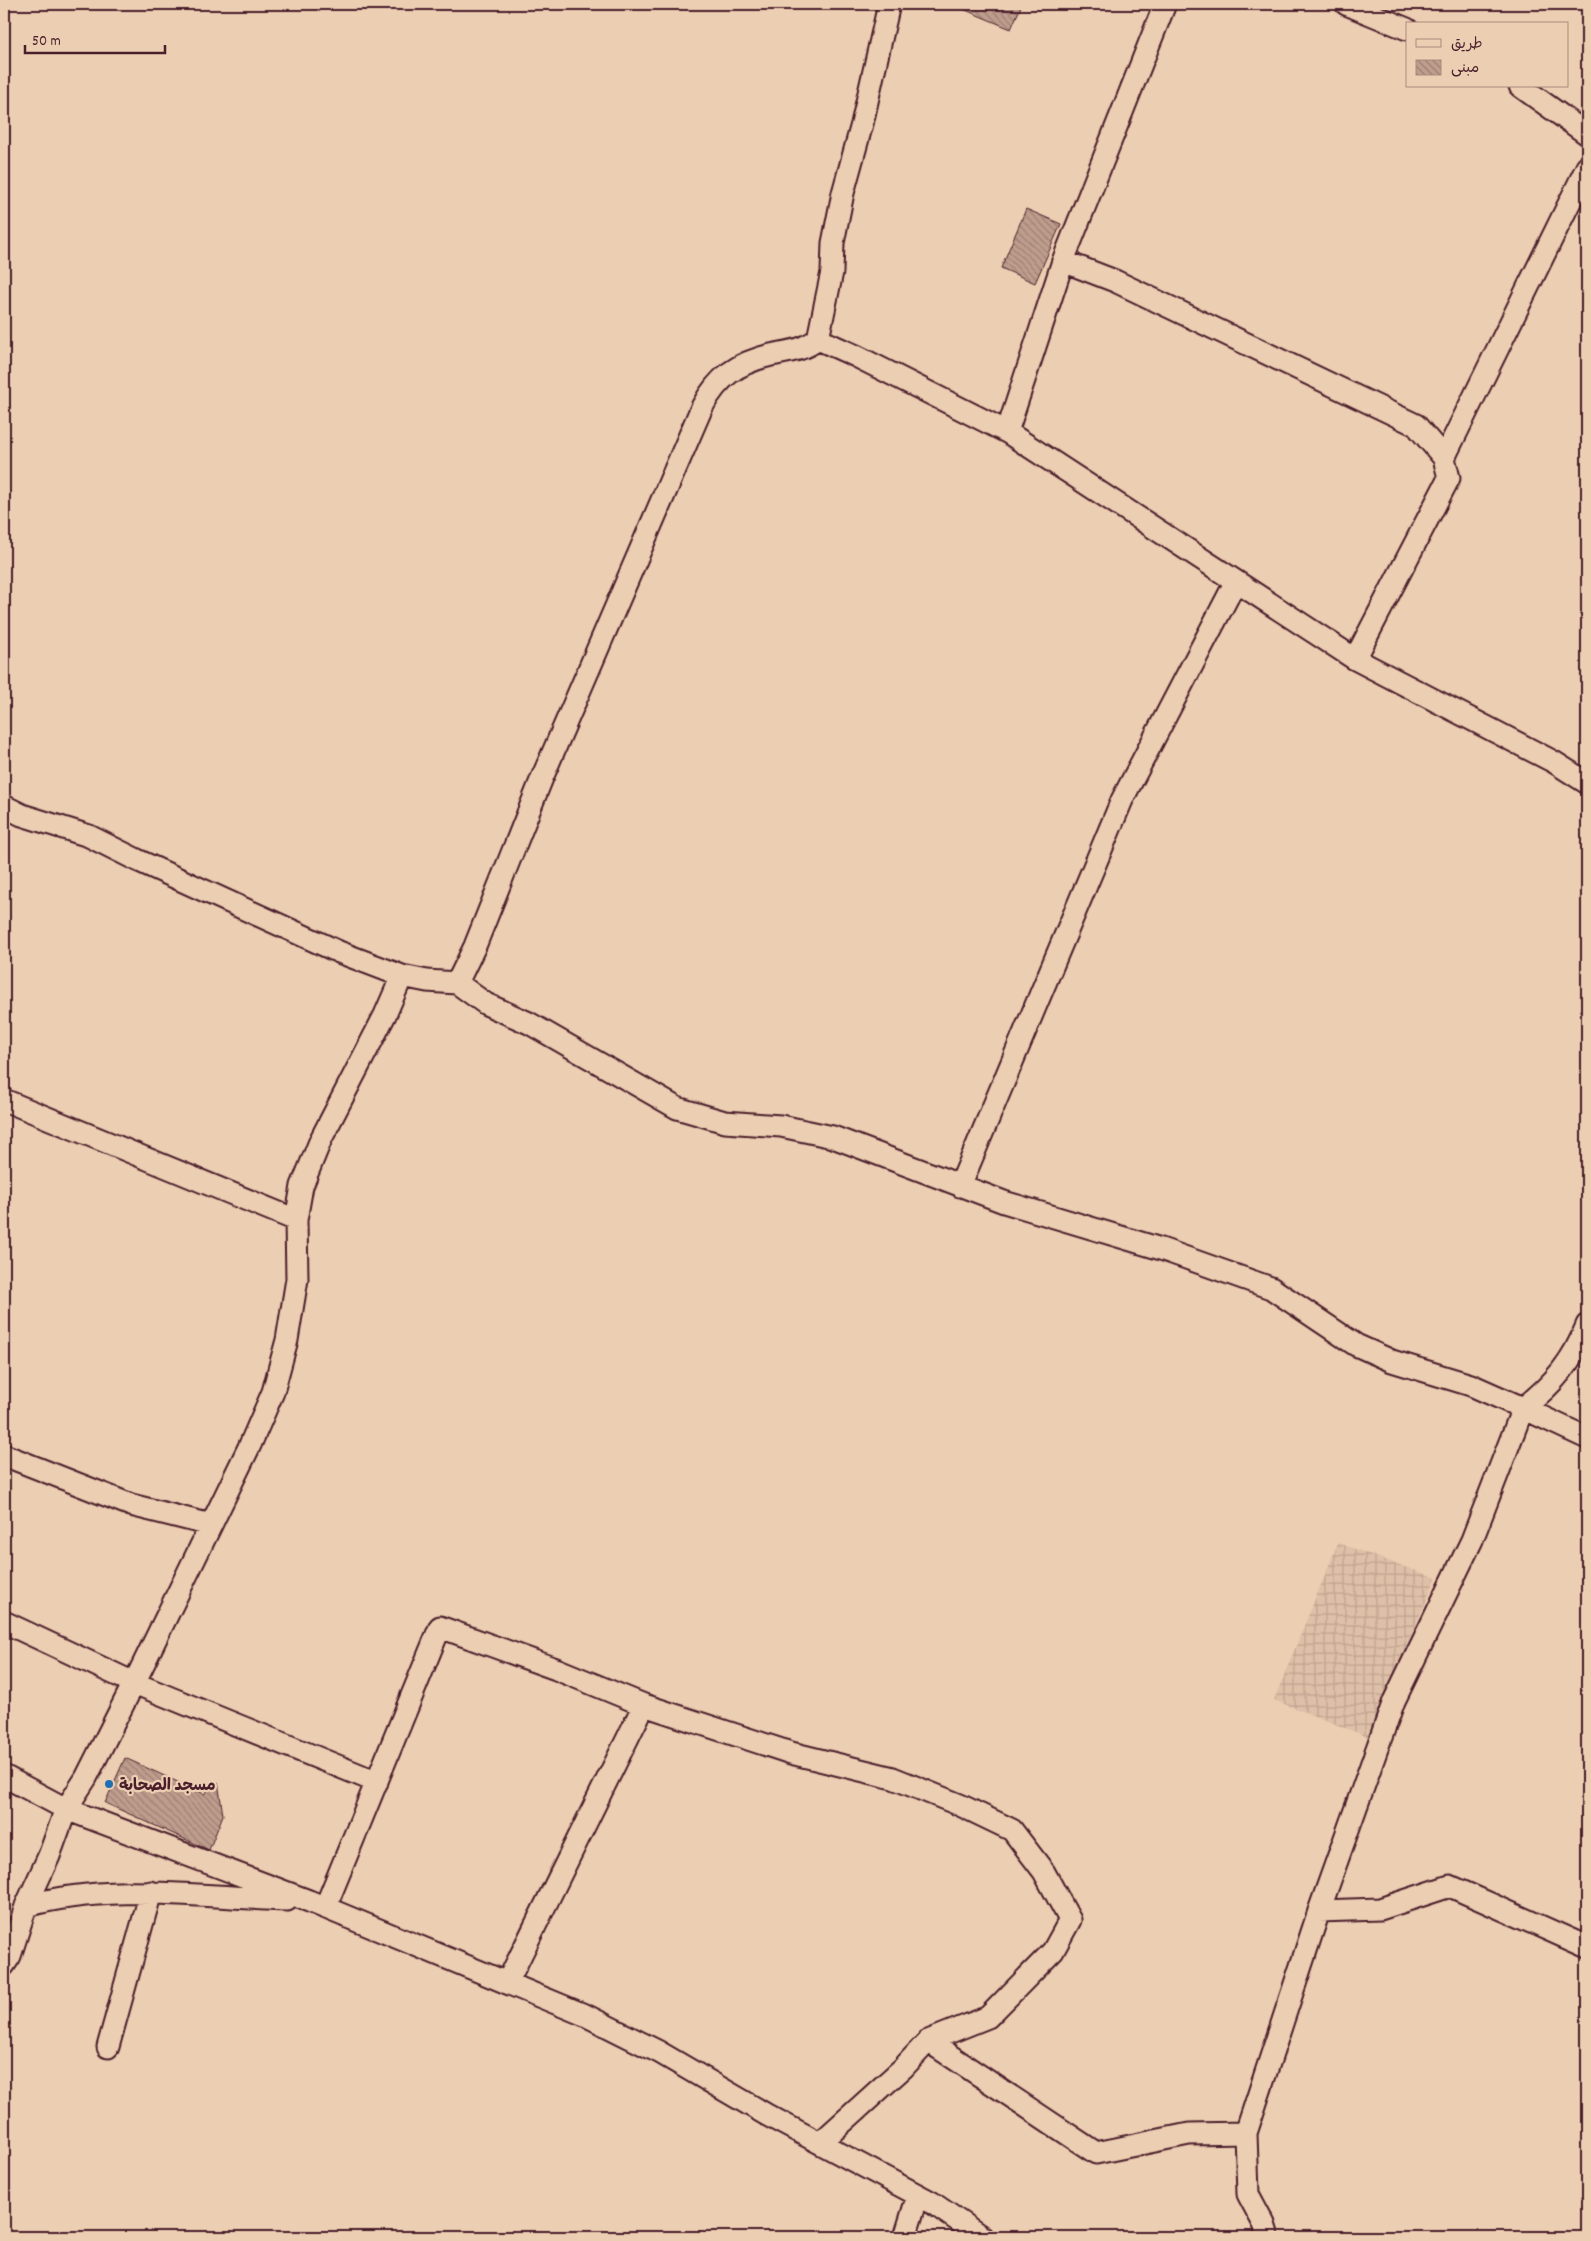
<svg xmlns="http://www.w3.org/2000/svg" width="1591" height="2241" font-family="Dekko,'Playpen Sans Arabic',sans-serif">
  <defs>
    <pattern id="industrial-grid" width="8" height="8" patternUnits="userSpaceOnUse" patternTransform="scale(1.25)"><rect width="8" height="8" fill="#debfa7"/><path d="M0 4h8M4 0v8" fill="none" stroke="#c0a490"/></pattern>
    <pattern id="building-back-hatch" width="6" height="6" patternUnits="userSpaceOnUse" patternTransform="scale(1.25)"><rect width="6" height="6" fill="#bf9d8d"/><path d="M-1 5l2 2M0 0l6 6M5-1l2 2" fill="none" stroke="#9d7f73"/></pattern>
  </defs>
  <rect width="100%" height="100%" fill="#ecceb2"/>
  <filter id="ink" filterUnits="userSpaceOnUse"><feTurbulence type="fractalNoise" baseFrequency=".02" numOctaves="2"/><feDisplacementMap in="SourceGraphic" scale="10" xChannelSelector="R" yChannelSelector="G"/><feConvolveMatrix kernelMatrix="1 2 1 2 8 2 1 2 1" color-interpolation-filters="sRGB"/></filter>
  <g filter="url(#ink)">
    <path fill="url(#industrial-grid)" d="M1338,1543L1436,1578L1368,1737L1274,1700Z"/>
    <path fill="url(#building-back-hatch)" stroke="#4a1f2b" d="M951,4H1022L1011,29Z
      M1026,209L1061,224L1035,283L1001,268Z
      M125,1758L204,1794L218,1782L223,1815L209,1850L105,1803Z"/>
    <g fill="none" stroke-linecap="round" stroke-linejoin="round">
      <defs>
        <path id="minor" d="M1346,4L1407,29
          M1520,86L1587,134
          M1063,261L1165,4
          M818,339L856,356L1007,432L1355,659L1554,762L1587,783
          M1007,432L1063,261L1115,281L1416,425L1444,458L1449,478L1355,659
          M1444,458L1587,167
          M4,806L22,815L89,836L137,860L339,952L402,976L427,981L457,983L486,1004L529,1023L677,1108L725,1122L781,1126L833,1137L1004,1202L1161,1249L1271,1288L1356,1345L1392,1361L1471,1385L1523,1408C1554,1384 1573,1361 1587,1325
          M457,983L475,946L542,778L702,407C718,377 737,363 771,355C789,351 802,351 818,339L832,272L833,243L843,193L862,124L889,4
          M4,1100L296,1220
          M960,1186L1122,800L1235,583
          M4,1455L131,1505L211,1525
          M4,1622L134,1683L377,1782
          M644,1705L791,1753L893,1778L960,1805L1012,1830L1044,1872L1070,1920L1053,1951L988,2017L928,2041L903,2068L820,2143
          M4,1776L66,1809L309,1901L587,2016L659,2052L767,2115L931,2202L982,2237
          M26,1906C111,1882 200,1897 287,1900
          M325,1908L440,1627L556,1669L644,1705L507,1983
          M1319,1911L1380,1909L1450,1886L1587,1947
          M4,1965L10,1956L26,1906L49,1856L66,1809L86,1778L141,1669L250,1445L273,1392L287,1340L297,1279L296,1220L302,1186L321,1139L385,1015L402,976
          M928,2041L1096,2153L1189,2134L1246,2133
          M108,2047L151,1892
          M905,2237L918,2195
          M1268,2237L1264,2224L1248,2194L1246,2133L1319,1911L1394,1701L1472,1540L1523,1408L1587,1438"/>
      </defs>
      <use href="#minor" stroke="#4a1f2b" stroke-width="25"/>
      <use href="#minor" stroke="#ecceb2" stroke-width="21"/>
    </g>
  </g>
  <circle fill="#1f6fb2" stroke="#ecceb2" stroke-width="2" cx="109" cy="1784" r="5"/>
  <g text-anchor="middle" stroke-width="4.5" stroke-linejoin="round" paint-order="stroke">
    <g font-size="16" font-weight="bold" fill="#4a1f2b" stroke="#ecceb2" text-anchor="start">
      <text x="119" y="1790">مسجد الصحابة</text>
    </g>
  </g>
  <rect width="1591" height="2241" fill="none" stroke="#ecceb2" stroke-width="20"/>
  <rect x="10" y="10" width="1571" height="2221" fill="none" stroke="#4a1f2b" stroke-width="2" filter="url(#ink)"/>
  <rect x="1406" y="22" width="162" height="65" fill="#ecceb2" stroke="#ab887c"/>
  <rect x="1416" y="39" width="25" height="8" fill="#ecceb2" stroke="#ab887c"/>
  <text x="1451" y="48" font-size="15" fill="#4a1f2b">طريق</text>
  <rect x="1416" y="60" width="25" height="15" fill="url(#building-back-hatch)" stroke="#ab887c"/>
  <text x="1451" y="72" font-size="15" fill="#4a1f2b">مبنى</text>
  <path d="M25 45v8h140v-8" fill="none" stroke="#4a1f2b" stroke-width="2.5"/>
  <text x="32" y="45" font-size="15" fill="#4a1f2b" stroke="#ecceb2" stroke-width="4" paint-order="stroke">50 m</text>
</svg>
